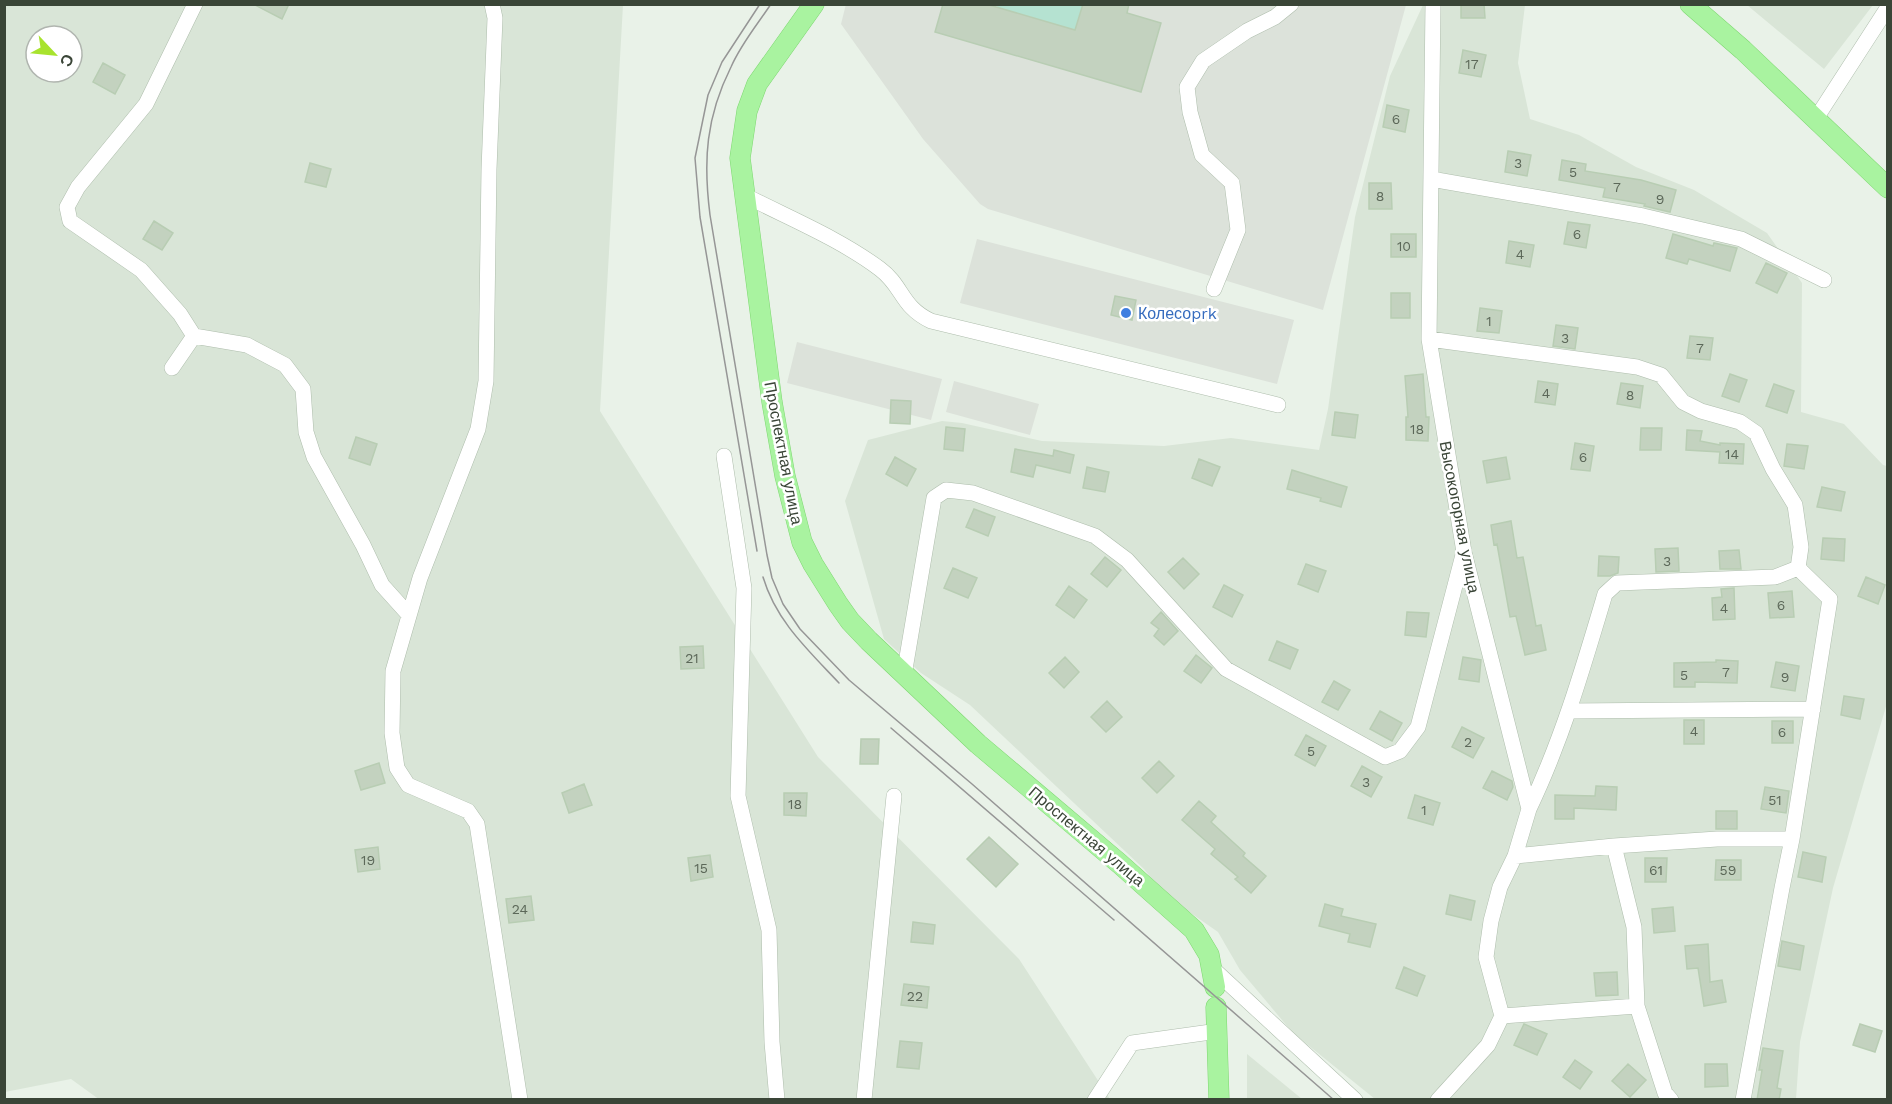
<svg xmlns="http://www.w3.org/2000/svg" width="1892" height="1104" font-family="'Work Sans',sans-serif">
  <rect width="100%" height="100%" fill="#e9f2e8"/>
  <path fill="#d9e5d7" fill-rule="evenodd" d="M5,5H623L600,411L818,757L1019,959L1110,1099L100,1100L71,1079L5,1092ZM36,36H72V72H36Z
    M1423,5H1525L1518,63L1530,119L1579,135L1636,167L1694,190L1767,233L1802,283L1801,412L1844,424L1883,465L1887,466V703L1833,888L1800,1042L1796,1099H1375L1293,1033L1240,970L1218,932L1165,895L1144,869L970,705L921,673L884,639L845,501L868,440L942,421L962,423L1042,441L1164,446L1231,438L1319,450L1328,409L1355,217L1390,76Z
    M1747,5H1873L1824,69Z
    M1247,1054L1302,1099H1247Z"/>
  <path fill="#dce2da" d="M846,4L1406,5L1323,310L988,209L980,204L923,139L841,24Z
    M977,239L1294,320L1277,384L960,303Z
    M797,342L942,379L931,420L787,383Z
    M954,381L1039,404L1030,435L946,412Z"/>
  <path fill="#b5e2d1" d="M998,4L1083,5L1075,30L997,8Z"/>
  <path fill="#c3d2bf" stroke="#b8cdb3" stroke-width="1.5" d="M253,4H289L282,19Z
    M943,4H986L1075,30L1083,4H1129L1127,13L1161,23L1141,92L935,32Z
    M1461,4H1484L1485,18H1461Z
    M1463,50L1486,55L1481,77L1459,73Z
    M103,63L125,75L115,94L93,82Z
    M1387,105L1409,110L1405,132L1383,127Z
    M1508,151L1531,155L1527,176L1505,172Z
    M1562,160L1586,164L1585,171L1641,180L1676,190L1670,212L1644,206L1645,204L1603,197L1605,188L1559,180Z
    M310,163L331,169L326,187L305,182Z
    M1369,183H1391L1392,209H1369Z
    M154,221L173,233L162,250L143,239Z
    M1568,222L1590,225L1586,248L1564,244Z
    M1391,234H1416V257H1391Z
    M1673,234L1713,246L1714,243L1737,248L1730,271L1689,259L1687,264L1666,258Z
    M1509,241L1534,245L1530,267L1506,263Z
    M1766,263L1787,273L1777,293L1756,283Z
    M1391,293H1410V318H1391Z
    M1115,296L1136,300L1132,320L1111,315Z
    M1480,308L1502,311L1499,333L1477,331Z
    M1556,325L1578,328L1575,349L1553,346Z
    M1690,336L1713,338L1710,360L1687,358Z
    M1423,374L1426,417H1429L1428,441L1406,440V417H1408L1405,376Z
    M1730,374L1747,380L1739,402L1722,396Z
    M1538,381L1558,384L1555,405L1535,402Z
    M1621,383L1643,386L1640,408L1617,404Z
    M1774,384L1794,391L1787,413L1766,406Z
    M891,400L911,401L910,424L890,423Z
    M1335,412L1358,415L1355,438L1332,435Z
    M946,427L965,429L963,451L944,449Z
    M1641,428H1662L1661,450H1640Z
    M1687,430L1702,431L1700,441L1720,445V443L1744,444L1743,464L1719,463L1720,452L1686,450Z
    M356,437L377,444L370,465L349,458Z
    M1575,443L1594,446L1590,471L1571,469Z
    M1787,444L1808,446L1804,469L1784,466Z
    M1015,449L1053,456L1054,450L1074,455L1070,473L1036,465L1033,477L1011,472Z
    M895,457L916,469L907,486L886,474Z
    M1506,457L1510,479L1487,483L1483,461Z
    M1199,459L1220,467L1212,486L1192,478Z
    M1087,467L1109,472L1105,492L1083,488Z
    M1292,470L1347,487L1341,507L1320,501L1321,498L1287,489Z
    M1822,487L1845,492L1841,511L1817,507Z
    M974,509L995,517L988,536L966,527Z
    M1511,521L1517,558L1523,557L1536,626L1541,625L1546,650L1525,655L1516,616L1510,617L1497,544L1494,545L1491,525Z
    M1823,538L1845,539L1844,561L1821,559Z
    M1678,548L1679,571L1656,572L1655,549Z
    M1739,550L1741,569H1720L1719,551Z
    M1599,556L1619,557L1618,573L1610,576H1598Z
    M1105,557L1121,570L1107,587L1091,574Z
    M1183,558L1199,574L1184,589L1168,572Z
    M1306,564L1326,571L1318,592L1298,584Z
    M953,568L977,578L968,598L944,588Z
    M1866,577L1885,585L1878,604L1858,596Z
    M1224,585L1243,595L1232,617L1213,607Z
    M1069,586L1087,600L1074,618L1056,605Z
    M1734,588L1735,619L1713,620L1712,598L1722,597L1721,589Z
    M1792,591L1794,617L1770,618L1768,593Z
    M1161,612L1178,631L1164,645L1154,636L1159,629L1151,623Z
    M1407,612L1429,613L1426,637L1405,635Z
    M1277,641L1298,650L1290,669L1269,660Z
    M703,646L704,668L681,669L680,647Z
    M1196,655L1212,668L1201,683L1184,671Z
    M1065,657L1079,672L1064,688L1049,673Z
    M1463,657L1481,660L1479,682L1459,679Z
    M1716,660L1738,661L1737,683L1695,682V687H1674V663L1716,662Z
    M1776,662L1799,666L1795,691L1771,687Z
    M1334,681L1350,690L1338,710L1322,702Z
    M1844,696L1864,699L1860,719L1841,715Z
    M1107,701L1122,717L1106,732L1091,717Z
    M1380,711L1402,723L1392,741L1370,729Z
    M1684,720H1704V744H1684Z
    M1772,721H1793V743H1772Z
    M1462,727L1484,738L1473,758L1452,747Z
    M1306,735L1326,746L1315,766L1295,755Z
    M861,739H879L878,764H860Z
    M1159,761L1174,776L1157,793L1142,778Z
    M379,763L385,783L361,790L355,771Z
    M1362,766L1382,777L1371,797L1351,786Z
    M1492,771L1512,781L1513,787L1507,800L1483,788Z
    M584,784L592,805L569,813L562,793Z
    M1596,786L1617,787L1616,810L1574,808V819H1555V795L1595,796Z
    M1765,787L1789,791L1786,813L1761,809Z
    M784,793H807L806,816L784,815Z
    M1415,795L1440,803L1433,825L1408,818Z
    M1199,801L1216,816L1211,822L1245,853L1243,856L1266,876L1251,893L1235,879L1238,877L1211,854L1215,849L1182,820Z
    M1716,811H1737V829H1716Z
    M989,837L1018,864L996,887L967,859Z
    M378,847L380,869L358,872L355,850Z
    M1803,852L1826,857L1822,882L1798,877Z
    M710,855L713,877L691,881L688,858Z
    M1645,858H1667L1666,882H1645Z
    M1716,860H1741V880H1715Z
    M1450,895L1475,901L1471,920L1446,914Z
    M531,896L534,920L509,923L506,899Z
    M1325,904L1343,909L1341,916L1376,924L1370,947L1348,942L1350,934L1319,926Z
    M1673,907L1675,931L1654,933L1652,909Z
    M913,922L935,925L933,944L911,942Z
    M1782,941L1804,946L1800,970L1778,966Z
    M1708,944L1710,982L1722,980L1726,1002L1704,1006L1698,968L1687,969L1685,946Z
    M1404,967L1425,976L1417,996L1396,988Z
    M1617,972L1618,995L1596,996L1594,973Z
    M904,984L929,987L927,1008L901,1005Z
    M1524,1024L1547,1034L1537,1055L1514,1045Z
    M1860,1024L1882,1031L1875,1052L1853,1045Z
    M900,1041L922,1043L919,1069L897,1067Z
    M1763,1048L1783,1051L1777,1088L1781,1089L1779,1100H1757L1762,1070H1759Z
    M1575,1060L1592,1072L1580,1089L1563,1077Z
    M1628,1064L1646,1080L1630,1097L1612,1081Z
    M1705,1064H1727L1728,1086L1705,1087Z"/>
  <g fill="none" stroke-linecap="round" stroke-linejoin="round">
    <defs>
      <path id="minor" d="M492,4L495,18L489,169L486,381L478,429L420,578L393,671L392,733L397,768L408,785L468,811L477,824L520,1100
        M1433,4L1429,339L1464,552L1529,809L1515,856L1500,887L1491,921L1486,957L1502,1016
        M1815,120L1888,7
        M1431,179L1643,216L1741,239L1824,280
        M746,196C791,219 840,239 880,269C903,286 901,307 931,321L1278,405
        M1214,289L1238,230L1232,183L1202,155L1190,112L1187,87L1203,61L1247,31L1275,17L1291,4
        M194,336L180,314L141,270L70,221L67,207L78,187L146,104L195,4
        M1429,339L1637,367L1661,375L1683,402L1701,411L1740,422L1756,433L1773,469L1795,505L1801,547L1798,568L1830,599L1792,839L1782,888L1743,1100
        M172,368L194,336L247,345L285,365L303,389L306,432L314,457L363,545L382,585L409,615
        M724,456L744,588L738,796L769,930L772,1042L777,1100
        M904,675L934,498L946,490L973,493L1095,536L1127,560L1226,669L1385,757L1400,751L1418,727L1463,555
        M1570,711L1813,709
        M1529,809C1562,740 1583,668 1605,594L1617,583L1775,577L1798,568
        M1614,846L1634,927L1637,1006
        M1515,856L1614,846L1717,839H1792
        M1212,968L1355,1100
        M1502,1016L1637,1006L1665,1093L1671,1100
        M864,1100L894,796
        M1095,1100L1132,1043L1218,1031
        M1438,1100L1488,1045L1502,1016"/>
      <path id="major" d="M814,4L757,84L747,111L740,158L772,402L785,476L802,542L813,564L838,604L850,621L869,641L978,744L1120,864L1194,930L1209,955L1215,987
        M1690,4L1743,50L1888,188
        M1216,1007L1219,1100"/>
    </defs>
    <use href="#minor" stroke="#aebdac" stroke-width="16"/>
    <use href="#major" stroke="#7ed771" stroke-width="21"/>
    <use href="#minor" stroke="#fff" stroke-width="15"/>
    <use href="#major" stroke="#a9f3a0" stroke-width="20"/>
    <path stroke="#969696" stroke-width="1.5" d="M771,4C757,25 741,44 731,67C706,117 703,160 710,215L767,555L772,578L783,604L800,629L849,680L972,784L1334,1100
      M757,551L700,217L695,158L708,95L722,62L760,4
      M763,577C776,621 808,650 839,683
      M891,728L1114,920"/>
  </g>
  <circle fill="#3f7fe0" stroke="#fff" stroke-width="2" cx="1126" cy="313" r="6"/>
  <g text-anchor="middle" stroke-width="5" stroke-linejoin="round" paint-order="stroke">
    <g font-size="14" fill="#5c6859">
      <text x="1472" y="69">17</text>
      <text x="1396" y="124">6</text>
      <text x="1518" y="168">3</text>
      <text x="1573" y="177">5</text>
      <text x="1617" y="192">7</text>
      <text x="1380" y="201">8</text>
      <text x="1660" y="204">9</text>
      <text x="1577" y="239">6</text>
      <text x="1404" y="251">10</text>
      <text x="1520" y="259">4</text>
      <text x="1489" y="326">1</text>
      <text x="1565" y="343">3</text>
      <text x="1700" y="353">7</text>
      <text x="1546" y="398">4</text>
      <text x="1630" y="400">8</text>
      <text x="1417" y="434">18</text>
      <text x="1732" y="459">14</text>
      <text x="1583" y="462">6</text>
      <text x="1667" y="566">3</text>
      <text x="1781" y="610">6</text>
      <text x="1724" y="613">4</text>
      <text x="692" y="663">21</text>
      <text x="1726" y="677">7</text>
      <text x="1684" y="680">5</text>
      <text x="1785" y="682">9</text>
      <text x="1694" y="736">4</text>
      <text x="1782" y="737">6</text>
      <text x="1468" y="747">2</text>
      <text x="1311" y="756">5</text>
      <text x="1366" y="787">3</text>
      <text x="1775" y="805">51</text>
      <text x="795" y="809">18</text>
      <text x="1424" y="815">1</text>
      <text x="368" y="865">19</text>
      <text x="701" y="873">15</text>
      <text x="1656" y="875">61</text>
      <text x="1728" y="875">59</text>
      <text x="520" y="914">24</text>
      <text x="915" y="1001">22</text>
    </g>
    <g font-size="16" fill="#366cbe" stroke="#fff" text-anchor="start">
      <text x="1138" y="319">Колесоprk</text>
    </g>
    <g font-size="16" fill="#3a4537" stroke="#fff">
      <text transform="translate(784 453) rotate(79)" y="6">Проспектная улица</text>
      <text transform="translate(1460 517) rotate(79)" y="6">Высокогорная улица</text>
      <text transform="translate(1087 836) rotate(40)" y="6">Проспектная улица</text>
    </g>
  </g>
  <rect width="1892" height="1104" fill="none" stroke="#3a4537" stroke-width="12"/>
  <g transform="translate(54 54) rotate(116)"><circle r="28" fill="#ffffff" stroke="#b0b5af" stroke-width="1.5"/>
  <path d="M0-4.5L10 22L0 15L-10 22Z" fill="#a8e32e"/>
  <text y="-9" font-size="16" font-weight="bold" text-anchor="middle" fill="#3a4537">С</text>
  </g>
</svg>
